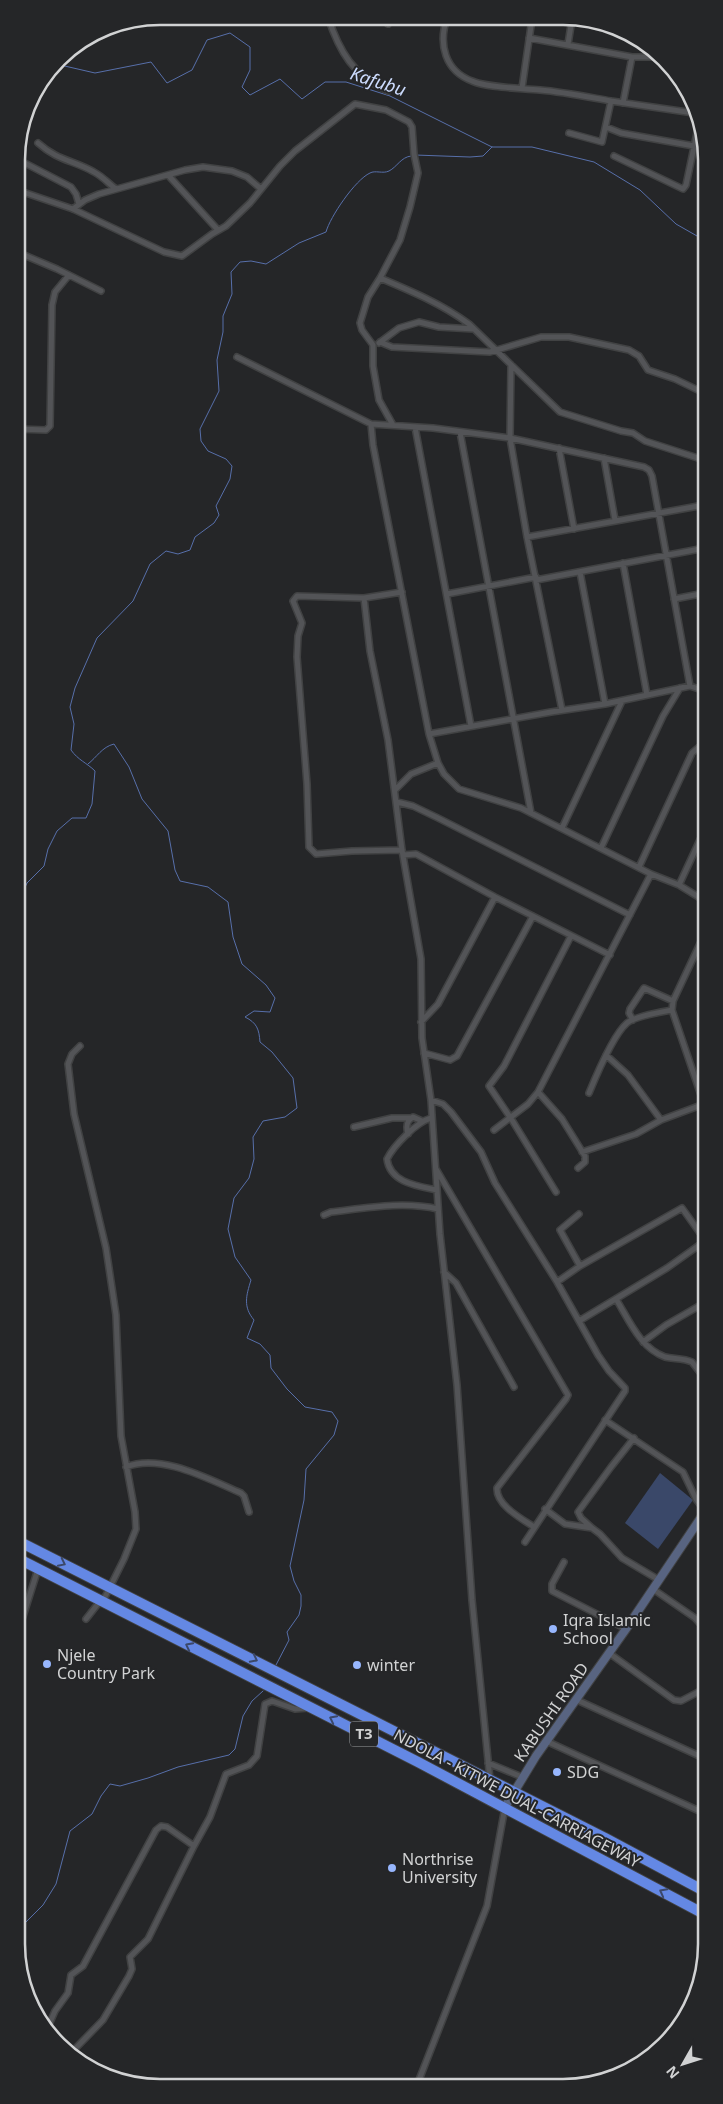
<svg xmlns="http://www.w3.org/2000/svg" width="723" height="2104" font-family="'Noto Sans',sans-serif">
  <rect width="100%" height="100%" fill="#252628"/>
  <path fill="#3a4869" d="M660,1473L693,1500L658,1549L625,1523Z"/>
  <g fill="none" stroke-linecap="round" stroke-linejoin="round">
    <path stroke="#576faa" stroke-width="1" d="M56,64L95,73L151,62L167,83L192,70L207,40L230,33L250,47V70L242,87L250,95L280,79L302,99L325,82H346L390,96L492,147H532L594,162L640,190L676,224L704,240
      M415,155L470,157L483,156L492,147
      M88,764C97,757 102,747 114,744L129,767L142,799L168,831L175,870L180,881L208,887L228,902L233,937L242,964L266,985L275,998L270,1012L254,1011L245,1017C257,1023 259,1029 260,1042L272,1052L293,1078L297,1108L285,1117L263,1121L253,1137L254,1159L249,1178L234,1198L228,1229L235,1257L251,1280C246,1296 243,1307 254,1320L247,1338L260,1344L270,1355L271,1368L287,1389L305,1407L332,1412L338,1421L334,1435L306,1469L304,1500L290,1566L294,1581L301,1595V1606L299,1615L287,1632L289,1640L276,1665
      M18,902L27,883L44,866L48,849L57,831L72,818H86L92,804L95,771C87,763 78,760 71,750L74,724L70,707L75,688L97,638L133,601L150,564L166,551L178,554L190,550L195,537L214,523L219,515L216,506L230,479L232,466L226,459L208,451L201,441L200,429L219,391L217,360L223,332V316L232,294L231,272L240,262L251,261L266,264L299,243L326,232C330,217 355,180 370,173C375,170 383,174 389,171C397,167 401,157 411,156
      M19,1929L43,1905L56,1884L70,1831L92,1814L101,1796L110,1784L120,1786L148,1778L178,1767L229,1755L235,1749L243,1716L252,1701L263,1691"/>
    <defs>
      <path id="street" d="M328,17C339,51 354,77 388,91
        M447,18C438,44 445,71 472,81C488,88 521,88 540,90C564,92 588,97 611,101
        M388,24L389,18
        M529,38L632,57H663
        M568,44L572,19
        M522,88L532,19
        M623,103L632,57
        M606,127L621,133L694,146
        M569,133L602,142L611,101L694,113
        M38,143C58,161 73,160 94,172C102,176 109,184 116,189
        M614,156L683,189L686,185L699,123
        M17,159L71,187L76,194L79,204
        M168,175L218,230
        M17,190L73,209L164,252L182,256L212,234L226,226L250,203L280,166L295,151L355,104L386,110L409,122L412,127L414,154L418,173L410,207L400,240L380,278L368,297L360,323L362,330L373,345V366L379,400L393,425
        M73,209L85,200L99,194L185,170L203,167L232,171L247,177L261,189
        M17,252L57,269L101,291
        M380,278C411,291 442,304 469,324L560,412L621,431L633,433L645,441L704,460
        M380,342L392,347L490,352L541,337H569L629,350L639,356L648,370L675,379L704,393
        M379,343L399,328L419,322L439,327L474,329
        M237,357L371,424L433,428L510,438L644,467L649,470L652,476L690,686
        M511,365L510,438L527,537L562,710
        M371,424L373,445L429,734L438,763L444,774L459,789L521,808L651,874L679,885L705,901
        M415,427L471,726
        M17,429L46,430L50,426L52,305L55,292L69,275
        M460,432L531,813
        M559,448L574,529
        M604,458L615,520
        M527,537L704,505
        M623,563L647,695
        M580,572L605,704
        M536,580L705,548
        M402,592L364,598L297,596L293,601L302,623L298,636L297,657L307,784L309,847L316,854L352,851L402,850
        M447,594L536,577
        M364,598L370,651L388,740L402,850L421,959L422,1038L431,1100L440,1234L457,1385L472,1600L490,1780
        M674,599L705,593
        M429,734L551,712L605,704L690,686L705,691
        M395,790L411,774L438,763
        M397,802L413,806L438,818L630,915
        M562,828L622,701
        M601,848L663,716L680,688
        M403,855L416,854L495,897L610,955
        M639,867L692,753L705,742
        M679,885L705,829
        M705,933L673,1001L672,1010L705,1107
        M633,1020L629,1013L630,1009L644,988L673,1001
        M421,1022L438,1004L495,897
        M80,1046L72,1054L68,1064L74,1114L106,1248L116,1315L121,1436L135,1512L136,1529L124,1559L103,1601L97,1605L86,1619
        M424,1053L450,1060L457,1056L533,916
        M606,1055L628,1075L661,1120
        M538,1092L562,1119L585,1156V1162L578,1168
        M589,1093C596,1076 613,1035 627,1023C635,1016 661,1012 672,1010
        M431,1100L443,1104L451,1112L481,1152L495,1183L557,1282L598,1355L609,1371L625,1388V1391L525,1542
        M431,1118C417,1122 394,1145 387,1159C390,1183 418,1186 437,1190
        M354,1127L392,1118H410
        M494,1130L528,1104L538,1092L651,874
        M408,1134C406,1127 406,1121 413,1117L422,1121
        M582,1152L636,1134L661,1120L704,1104
        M436,1169L568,1395L566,1399L497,1488C496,1505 522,1519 534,1527
        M556,1192L512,1120L489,1086L504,1066L571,936
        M579,1214L560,1230L580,1266L682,1208L705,1240
        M324,1215L331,1212C366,1208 403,1201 438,1209
        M444,1272L456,1283L514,1387
        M557,1282L580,1266
        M616,1299C629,1320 640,1348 665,1357C674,1359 684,1358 692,1362L706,1380
        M579,1321L667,1268L705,1241
        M643,1342L666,1325L706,1302
        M605,1420L683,1472L696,1499L705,1511
        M702,1422L706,1425
        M126,1467C161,1453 208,1479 241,1493L244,1496L249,1512
        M545,1509L565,1524L592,1528L600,1534L622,1558L659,1580
        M698,1522L706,1527
        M592,1528L581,1518L578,1512L611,1467L634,1438
        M564,1562L552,1584V1591L626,1629
        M653,1589L695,1618L706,1630
        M19,1629L38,1569
        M609,1653L674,1700L681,1701L706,1688
        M577,1700L706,1759
        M546,1741L706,1814
        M488,1763L522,1777
        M48,2027L55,2011L68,1993L71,1975L83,1966L156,1830L161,1826L167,1827L194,1846L210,1817L226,1774L249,1765L257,1756L265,1704L272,1701L295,1709L308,1708
        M71,2053L103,2020L129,1976L132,1969L130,1957L148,1939L194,1846
        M417,2085L487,1906L505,1807"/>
      <path id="secondary" d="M505,1807L536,1756L626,1629L706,1510"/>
      <path id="highway" d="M18,1541L605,1838L706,1892
        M19,1559L418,1762L706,1915"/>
    </defs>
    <use href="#street" stroke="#414243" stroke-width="8"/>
    <use href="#secondary" stroke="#414243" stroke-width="10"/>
    <use href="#highway" stroke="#414243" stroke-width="12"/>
    <use href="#street" stroke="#535457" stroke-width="5"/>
    <use href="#secondary" stroke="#586481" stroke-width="8"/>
    <use href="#highway" stroke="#6488e4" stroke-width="10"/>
  </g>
  <defs><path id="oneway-chevron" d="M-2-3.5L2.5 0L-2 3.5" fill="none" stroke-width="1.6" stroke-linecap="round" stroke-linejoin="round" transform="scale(1.25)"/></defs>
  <g stroke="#3b486a">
    <use href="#oneway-chevron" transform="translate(62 1563) rotate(26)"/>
    <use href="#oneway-chevron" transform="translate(189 1646) rotate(-153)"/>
    <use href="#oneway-chevron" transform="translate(254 1659) rotate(27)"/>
    <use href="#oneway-chevron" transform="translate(333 1719) rotate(-153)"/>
    <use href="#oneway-chevron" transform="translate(663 1892) rotate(-152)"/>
  </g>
  <g fill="#97b6fd" stroke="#252628" stroke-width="2">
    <circle cx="553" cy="1629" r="5"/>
    <circle cx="47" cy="1664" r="5"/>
    <circle cx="357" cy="1665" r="5"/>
    <circle cx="557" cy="1772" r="5"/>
    <circle cx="392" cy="1868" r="5"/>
  </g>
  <g text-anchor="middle" stroke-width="4" stroke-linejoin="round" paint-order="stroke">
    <rect fill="#252628" stroke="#9d9ea0" stroke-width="1" x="350" y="1721.5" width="28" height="25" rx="4"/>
    <g font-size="15" font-weight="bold" fill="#d1d2d3">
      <text x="364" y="1739">T3</text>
    </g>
    <g font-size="16" fill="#d1d2d3" stroke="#252628" text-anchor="start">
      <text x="563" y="1626">Iqra Islamic<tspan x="563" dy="18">School</tspan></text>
      <text x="57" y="1661">Njele<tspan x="57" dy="18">Country Park</tspan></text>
      <text x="367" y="1671">winter</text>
      <text x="567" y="1778">SDG</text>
      <text x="402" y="1865">Northrise<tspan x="402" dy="18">University</tspan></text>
    </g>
    <g font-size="16" fill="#d1d2d3" stroke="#252628">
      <text transform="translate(551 1712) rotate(-55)" y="6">KABUSHI ROAD</text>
      <text transform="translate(517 1798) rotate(28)" y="6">NDOLA - KITWE DUAL-CARRIAGEWAY</text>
    </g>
    <g font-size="18" font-style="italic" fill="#ccdbfd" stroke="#252628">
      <text transform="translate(378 82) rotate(18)" y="6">Kafubu</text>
    </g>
  </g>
  <path d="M0 0H723V2104H0ZM160 25H563A135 135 0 0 1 698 160V1944A135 135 0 0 1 563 2079H160A135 135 0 0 1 25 1944V160A135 135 0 0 1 160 25Z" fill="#252628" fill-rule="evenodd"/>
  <path fill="none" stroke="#d1d2d3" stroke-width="2.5" d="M160 25H563A135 135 0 0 1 698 160V1944A135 135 0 0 1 563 2079H160A135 135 0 0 1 25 1944V160A135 135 0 0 1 160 25Z"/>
  <g transform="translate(683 2064) rotate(231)" stroke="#252628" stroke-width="4" paint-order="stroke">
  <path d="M0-4L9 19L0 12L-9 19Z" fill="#d1d2d3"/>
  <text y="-8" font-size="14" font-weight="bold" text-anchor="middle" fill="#d1d2d3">N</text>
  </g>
</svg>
